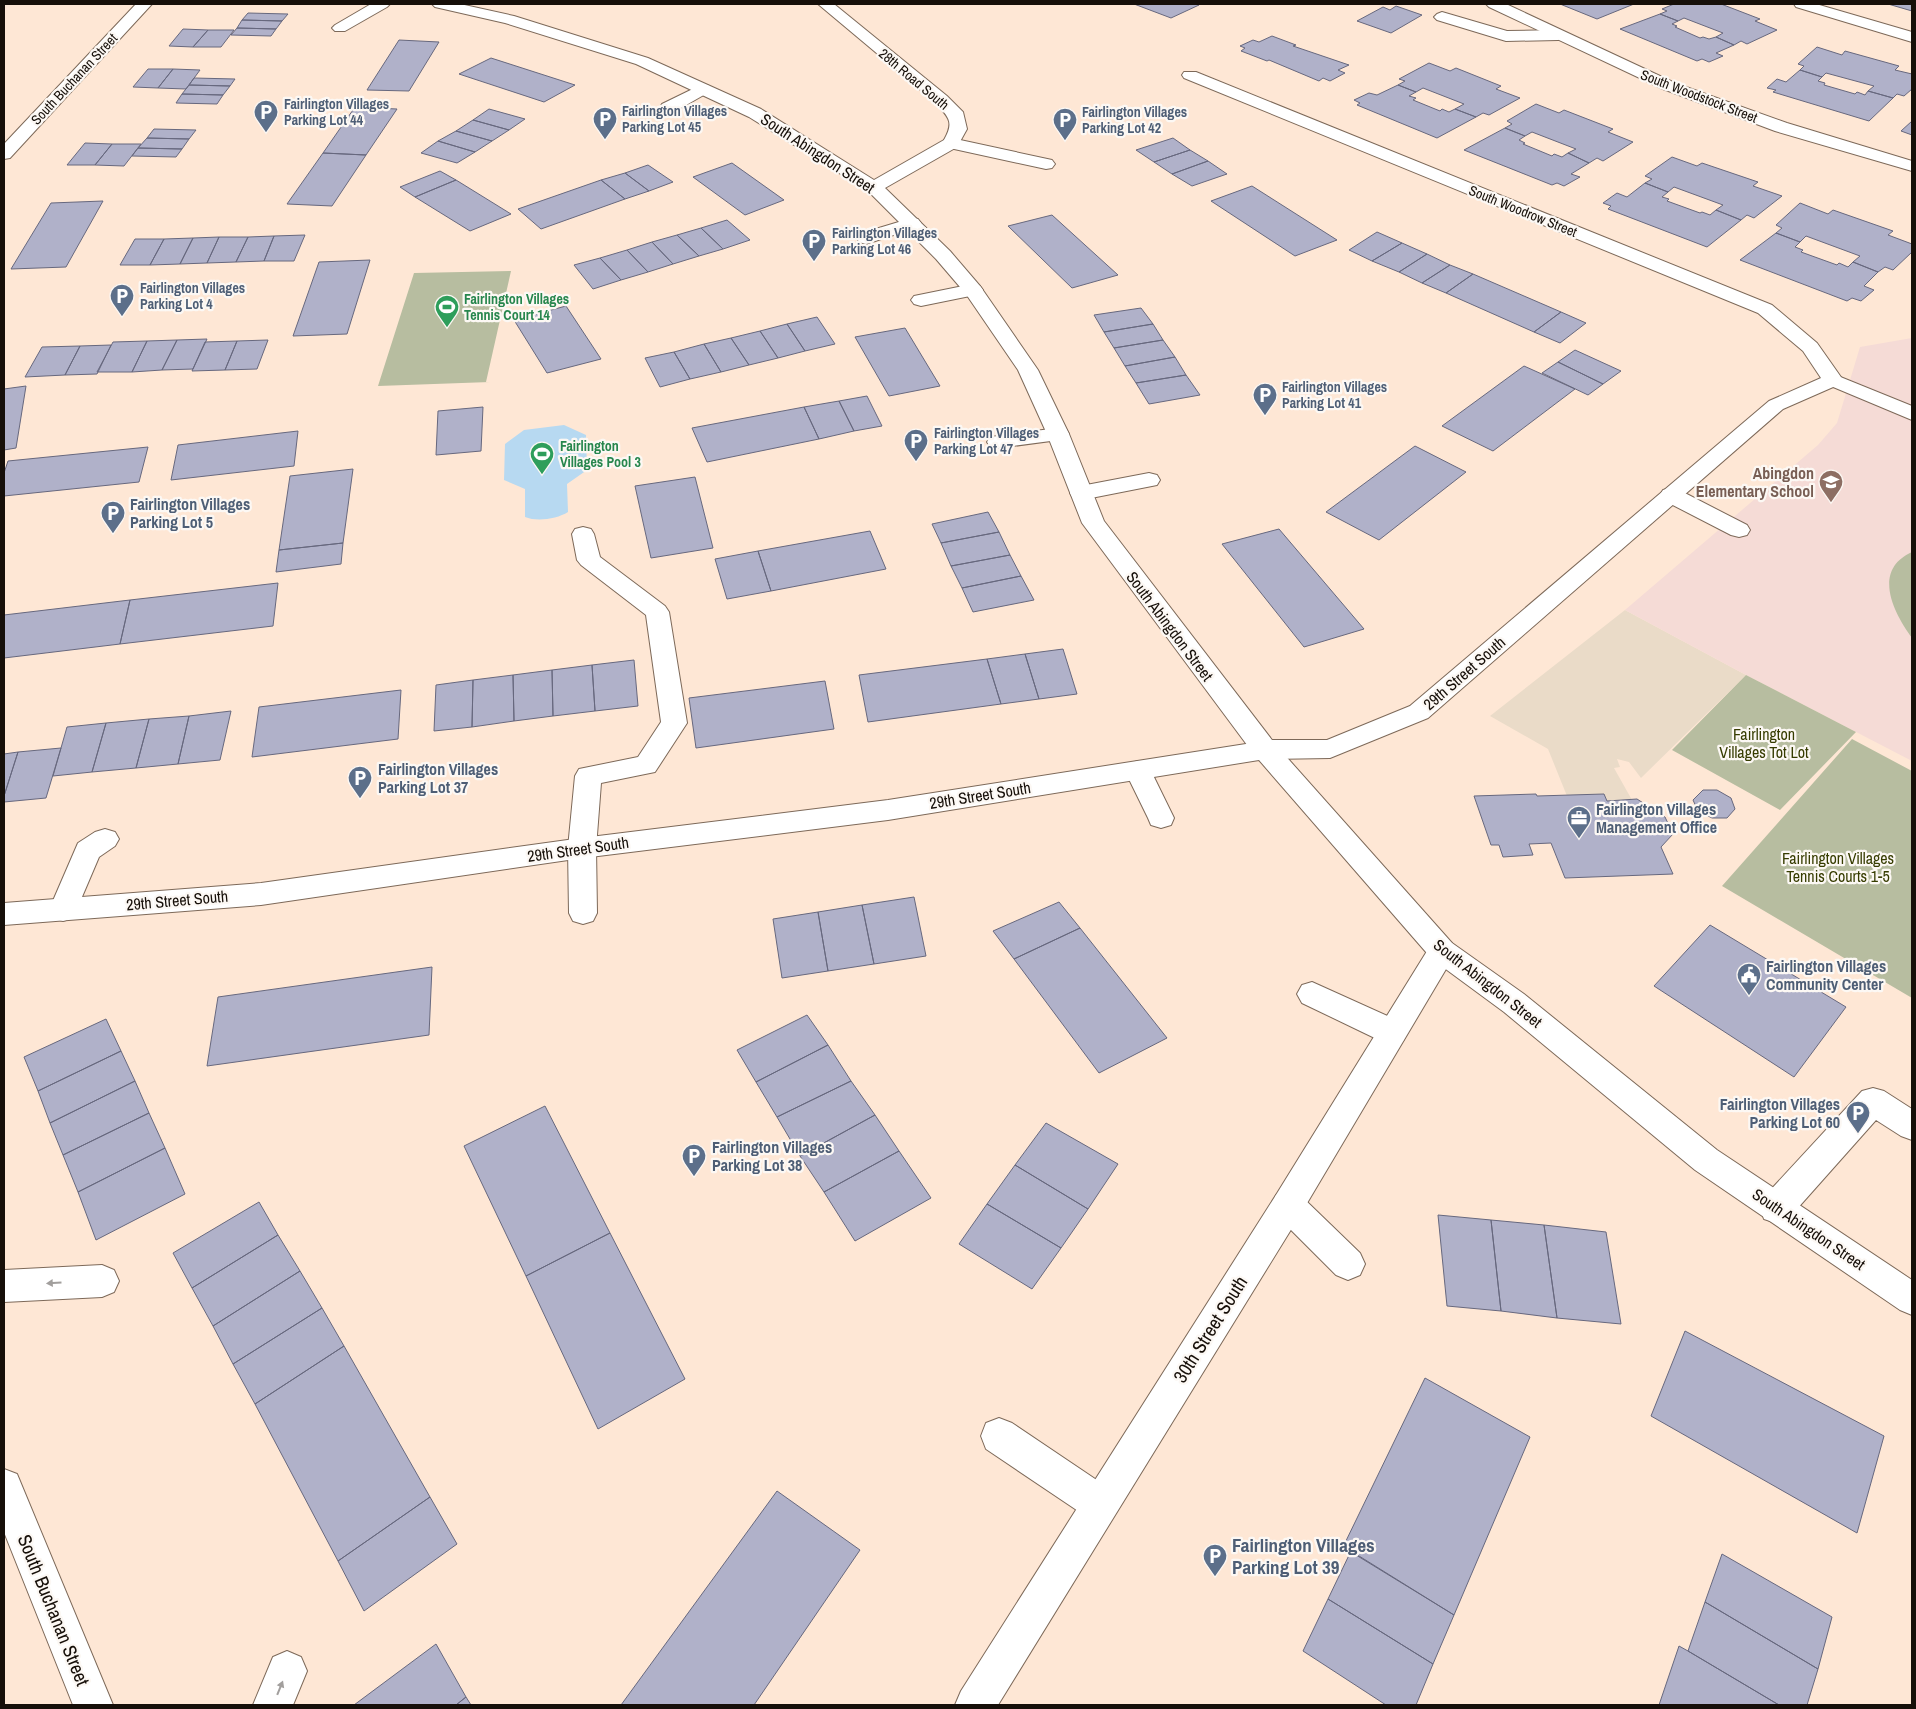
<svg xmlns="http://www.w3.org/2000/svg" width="1916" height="1709" font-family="'Archivo Narrow',sans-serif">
  <rect width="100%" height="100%" fill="#fee7d5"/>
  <path fill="#eadbc8" d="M1625,610L1746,675L1641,778L1629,762L1617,759L1620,767L1614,768L1632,800L1607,801L1567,796L1548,749L1490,716Z"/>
  <path fill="#f5dbd6" d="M1912,338V761L1746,675L1625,610L1818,445L1837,423L1860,347Z"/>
  <path fill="#b7bda0" d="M511,271L486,382H490L378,386L414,273Z
    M1912,552V638C1893,612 1872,570 1912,552Z
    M1746,675L1856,732L1780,810L1672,750Z
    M1852,739L1912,771V998L1722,886Z"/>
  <path fill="#b7d9f1" d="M564,425L586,435L587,470L567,484L568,512C557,519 537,522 525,517V489L504,480L505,444L524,430Z"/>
  <path fill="#b0b1c9" stroke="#67687e" d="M1134,4H1195L1199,5L1171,18Z
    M1560,4H1634L1597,19Z
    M1674,4H1721L1760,19L1755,21L1777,30L1747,44L1741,41L1734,45L1716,37L1723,33L1684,18L1678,21L1660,14L1667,11L1662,9Z
    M1888,4H1912V11Z
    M1396,6L1422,15L1391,33L1357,21L1383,7L1390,10Z
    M248,13L288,14L282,21L242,20Z
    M1660,14L1678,21L1672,24L1677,26L1675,27L1700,38L1703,37L1709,39L1716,37L1734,45L1716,53L1723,56L1709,62L1702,59L1697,61L1620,29Z
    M242,20L282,21L276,29L237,28Z
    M237,28L276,29L271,36L231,35Z
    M183,29L208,30L193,47L169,46Z
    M208,30H234L221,47H193Z
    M1272,36L1296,45L1293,46L1349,65L1338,70L1345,73L1330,81L1323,78L1319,81L1269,60L1267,61L1241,51L1245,48L1240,46L1253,40L1259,42Z
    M399,40L439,42L409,91L367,90Z
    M1817,47L1842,55L1845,51L1899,66L1895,70L1912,74V89L1904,96L1897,94L1893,98L1868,91L1874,86L1826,73L1822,77L1800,70L1804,66L1798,64Z
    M491,58L575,85L544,102L459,74Z
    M1429,63L1450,71L1456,68L1501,86L1496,89L1520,98L1489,115L1483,113L1476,117L1455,109L1464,104L1423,88L1416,92L1398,85L1405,81L1399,79Z
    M148,69H173L158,88L133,87Z
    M173,69L200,70L186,89L158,88Z
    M1800,70L1822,77L1818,81L1825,83L1824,85L1855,94L1857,92L1865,95L1868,91L1893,98L1869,121L1773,92L1776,90L1767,88L1777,79L1786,82Z
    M194,78L235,79L230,86L189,85Z
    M189,85L230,86L223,95L182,94Z
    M1398,85L1416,92L1409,96L1416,98L1413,100L1440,111L1442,109L1449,112L1455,109L1476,117L1437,138L1357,105L1360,103L1354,100L1369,93L1377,95Z
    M182,94L223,95L217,104L176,103Z
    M1536,104L1559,113L1564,110L1613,129L1608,132L1633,142L1603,161L1597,158L1589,163L1568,153L1576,149L1532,132L1525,136L1505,128L1512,124L1507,121Z
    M355,107L397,109L366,155L323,153Z
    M489,109L525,119L509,130L473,120Z
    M473,120L509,130L492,141L456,131Z
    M1912,121V135L1901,131Z
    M1505,128L1525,136L1519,140L1525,143L1523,144L1552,156L1554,154L1562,157L1568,153L1589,163L1571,174L1580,177L1564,186L1557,183L1552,185L1464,150Z
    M154,129L196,130L189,139L147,138Z
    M456,131L492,141L475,152L438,141Z
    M147,138L189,139L182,149L138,148Z
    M1173,138L1190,150L1154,162L1136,150Z
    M438,141L475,152L457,163L421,153Z
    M85,143L112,144L95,165H67Z
    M112,144H141L124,166L95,165Z
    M138,148L182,149L176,157L132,156Z
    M1190,150L1208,161L1172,174L1154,162Z
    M323,153L366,155L332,206L287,204Z
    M1672,157L1697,166L1702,163L1758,182L1753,186L1782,196L1754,218L1747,215L1741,220L1716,210L1723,205L1674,187L1668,192L1645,183L1652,179L1645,176Z
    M1208,161L1227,174L1192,186L1172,174Z
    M732,163L784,200L745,215L693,177Z
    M648,165L673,182L649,191L625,173Z
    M440,171L456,180L415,197L400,187Z
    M625,173L649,191L625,199L601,180Z
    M456,180L511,214L470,231L415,197Z
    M601,180L625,199L541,229L518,209Z
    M1645,183L1668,192L1662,197L1669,199L1667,201L1700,213L1702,212L1710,215L1716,210L1741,220L1707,247L1608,209L1611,206L1603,203L1617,193L1627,197Z
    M1252,186L1337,240L1295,256L1211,201Z
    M103,201L66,267L11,269L51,203Z
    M1800,203L1828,214L1833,210L1893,231L1888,235L1912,244V252L1893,270L1885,267L1878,272L1853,262L1860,256L1806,236L1800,242L1776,233L1782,228L1776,225Z
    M1052,215L1118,275L1072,288L1008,226Z
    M727,220L750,240L723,249L701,228Z
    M701,228L723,249L699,256L677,235Z
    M1377,232L1402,243L1372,261L1349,250Z
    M1776,233L1800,242L1795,247L1803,250L1801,252L1837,265L1839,263L1848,267L1853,262L1878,272L1864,286L1874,290L1861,301L1852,298L1847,301L1740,260Z
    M305,235L294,261H264L274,236Z
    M677,235L699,256L673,264L652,242Z
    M274,236L264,261L236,262L248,237Z
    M219,237L207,263L180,264L193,238Z
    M219,237H248L236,262L207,263Z
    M193,238L180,264L150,265L164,239Z
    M135,239H164L150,265H120Z
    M652,242L673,264L648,272L627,250Z
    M1402,243L1427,254L1399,272L1372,261Z
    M627,250L648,272L621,280L600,258Z
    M1427,254L1450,265L1422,283L1399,272Z
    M600,258L621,280L593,289L574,265Z
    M370,260L347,334L293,336L319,262Z
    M1450,265L1473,274L1446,293L1422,283Z
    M1473,274L1561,312L1534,332L1446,293Z
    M566,306L601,359L547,373L514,320Z
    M1141,308L1153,324L1104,332L1094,315Z
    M1561,312L1586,323L1560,343L1534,332Z
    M817,317L835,344L805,351L787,324Z
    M787,324L805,351L778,358L760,331Z
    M1153,324L1163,340L1114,348L1104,332Z
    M905,328L940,386L889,396L855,337Z
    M760,331L778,358L749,365L731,338Z
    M731,338L749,365L721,372L704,344Z
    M207,339L193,369L162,370L177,340Z
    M177,340L162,370L132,372L147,341Z
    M268,340L257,369L225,370L237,341Z
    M1163,340L1175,357L1125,366L1114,348Z
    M147,341L132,372H97L113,342Z
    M237,341L225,370L192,371L205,342Z
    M704,344L721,372L690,379L674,352Z
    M111,345L97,374L65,375L80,346Z
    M80,346L65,375L25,377L42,347Z
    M1575,350L1621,371L1603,384L1558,362Z
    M674,352L690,379L660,387L645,358Z
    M1175,357L1186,375L1136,383L1125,366Z
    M1558,362L1603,384L1588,395L1542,373Z
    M1524,366L1575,389L1493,451L1442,426Z
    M1186,375L1200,395L1149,404L1136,383Z
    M26,386L16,448L4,450V389Z
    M867,396L882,426L854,431L839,401Z
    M839,401L854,431L819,439L804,407Z
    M483,407L481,451L436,455L438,411Z
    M804,407L819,439L707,462L692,428Z
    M298,431L294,466L171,480L178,445Z
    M1415,446L1466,472L1379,540L1326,512Z
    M148,447L139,482L4,496V473L8,461Z
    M353,469L343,543L279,550L290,476Z
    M695,477L713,548L651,558L635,486Z
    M988,512L999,532L941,543L932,524Z
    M1279,529L1364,629L1304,647L1222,544Z
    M870,531L886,569L771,591L758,551Z
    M999,532L1010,555L951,566L941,543Z
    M343,543L341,564L276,572L279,550Z
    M758,551L771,591L727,599L715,559Z
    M1010,555L1021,576L962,588L951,566Z
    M1021,576L1034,600L973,612L962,588Z
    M278,583L273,626L120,644L130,600Z
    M130,600L120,644L4,658V615Z
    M1063,649L1077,694L1039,699L1025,654Z
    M1025,654L1039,699L1001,704L987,659Z
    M987,659L1001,704L868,722L859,675Z
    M634,660L638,706L595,711L592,665Z
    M592,665L595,711L553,716L552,670Z
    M552,670L553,716L514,721L513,675Z
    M513,675L514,721L472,727L473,680Z
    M473,680L472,727L434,731L436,685Z
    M825,681L834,729L696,748L689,698Z
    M401,690L398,739L252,757L259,707Z
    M231,711L220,760L178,764L189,716Z
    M189,716L178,764L136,768L149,719Z
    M149,719L136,768L92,772L106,723Z
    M106,723L92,772L53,776L67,727Z
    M61,748L46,798L4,802V796L18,752Z
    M18,752L4,796V754Z
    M1703,790H1717L1731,798L1735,809L1727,818H1712L1698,811L1693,800Z
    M1536,794L1537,796L1604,794L1607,801L1637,799L1665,817L1673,834L1661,847L1673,874L1565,878L1551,843L1529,844L1533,855L1503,857L1499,845H1491L1474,796Z
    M914,897L926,956L874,964L862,905Z
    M1059,902L1080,928L1014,959L993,931Z
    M862,905L874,964L828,971L818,912Z
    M818,912L828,971L782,978L773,919Z
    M1710,925L1846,1007L1794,1077L1654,986Z
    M1080,928L1167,1038L1099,1073L1014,959Z
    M432,967L429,1035L207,1066L218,997Z
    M807,1015L828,1045L756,1082L737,1050Z
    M106,1019L121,1051L38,1091L24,1057Z
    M828,1045L851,1081L777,1117L756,1082Z
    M121,1051L135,1081L50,1123L38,1091Z
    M135,1081L149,1113L63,1155L50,1123Z
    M851,1081L875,1115L800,1156L777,1117Z
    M545,1106L610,1233L526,1276L464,1146Z
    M149,1113L165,1148L78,1192L63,1155Z
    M875,1115L899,1151L824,1192L800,1156Z
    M1046,1123L1118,1164L1088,1209L1015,1165Z
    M165,1148L185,1194L96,1240L78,1192Z
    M899,1151L931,1198L855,1241L824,1192Z
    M1015,1165L1088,1209L1061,1248L987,1204Z
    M259,1202L278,1235L192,1288L173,1253Z
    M987,1204L1061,1248L1032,1289L959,1244Z
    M1438,1215L1491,1220L1501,1311L1447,1306Z
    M1491,1220L1544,1225L1557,1318L1501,1311Z
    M1544,1225L1606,1232L1621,1324L1557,1318Z
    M610,1233L685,1379L598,1429L526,1276Z
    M278,1235L300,1271L213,1326L192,1288Z
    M300,1271L322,1308L233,1364L213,1326Z
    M322,1308L344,1346L255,1404L233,1364Z
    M1685,1331L1884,1436L1857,1533L1651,1416Z
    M344,1346L430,1497L338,1561L255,1404Z
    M1425,1378L1530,1437L1454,1615L1343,1547Z
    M777,1491L860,1550L754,1705H621Z
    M430,1497L457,1544L364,1611L338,1561Z
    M1351,1551L1454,1615L1433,1664L1328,1599Z
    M1722,1554L1832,1617L1818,1669L1705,1602Z
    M1328,1599L1433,1664L1416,1705H1386L1303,1651Z
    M1705,1602L1818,1669L1807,1705H1779L1688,1651Z
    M436,1644L466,1697L456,1705H354Z
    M1679,1646L1688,1651L1779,1705H1659Z
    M466,1697L471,1705H456Z"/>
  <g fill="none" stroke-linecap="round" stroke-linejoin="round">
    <defs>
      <path id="service" d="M371,4H390L387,7L345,31H335L332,28L335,25Z
        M1442,12L1507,31L1558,30L1563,32L1566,35L1563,38L1558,40L1506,41L1437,20L1434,17L1437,14Z
        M703,84L709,86L711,89L709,92L674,112H662L660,108L662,104Z
        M951,138L1052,160L1055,164L1052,168L1046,169L945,147L942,143L945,139Z
        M912,218L918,219L921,223L918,227L866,244L859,242L857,238L859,234Z
        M973,284L980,286L983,290L980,294L921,306L914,304L911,300L914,296Z
        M1833,374L1912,406V420L1826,384L1823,380L1826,376Z
        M1058,428L1066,429L1069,434L1066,439L998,448L990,447L987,442L990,437L998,436Z
        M1149,473L1157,475L1160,480L1157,485L1081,500L1073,498L1070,493L1073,488L1081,486Z
        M1671,488L1679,490L1747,525L1750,530L1747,535L1739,537L1731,535L1663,500L1660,495L1663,490Z
        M583,527L591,529L594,534L600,557L665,606L669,612L687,723L655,772L601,783L596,848L597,913L593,921L583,924L573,921L569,913L568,848L575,776L579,769L638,757L661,722L646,615L581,565L577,560L572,534L575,529Z
        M1138,761L1147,764L1151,771L1174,818L1171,825L1161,828L1151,825L1148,818L1125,771L1129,764Z
        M105,829L115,832L119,839L115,846L99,857L73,918L63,921L53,918L49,910L78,843L95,832Z
        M1312,982L1403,1023L1407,1032L1403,1041L1392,1045L1381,1041L1302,1003L1297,994L1302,985Z
        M1873,1088L1884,1091L1912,1109V1140L1901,1136L1876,1120L1788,1219L1776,1223L1764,1219L1760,1208L1764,1197L1862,1091Z
        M1288,1190L1300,1195L1360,1253L1365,1264L1360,1275L1348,1280L1336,1275L1276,1215L1272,1205L1276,1195Z
        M102,1265L114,1270L119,1281L114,1292L102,1297L4,1302V1270Z
        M999,1418L1012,1423L1113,1491L1118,1504L1113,1517L1100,1522L1087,1517L986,1449L981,1436L986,1423Z
        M287,1651L301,1657L307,1671L293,1705H253L273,1657Z"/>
      <path id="minor" d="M136,4H152L10,158L4,159V144Z
        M432,4H460L514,16L648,58L761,109L874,180L944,140C955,121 948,117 935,102L818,4H834L947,96L963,112L967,129L957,147L885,188L950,251L980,286L1038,370L1069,434L1104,521L1272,740H1327L1410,706L1769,401L1821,378L1803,351L1758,313L1184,78L1182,75L1184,72H1196L1772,305L1817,343L1843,380L1840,384L1783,409L1428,718L1330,758L1265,759L1256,757L1082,523L1047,434L1018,370L966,294L936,259L868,191L749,117L636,64L505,23L435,7Z
        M1486,4H1506L1675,83L1787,123L1912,161V171L1775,131L1663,89L1489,7Z
        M1794,4H1816L1912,32V42L1796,7Z
        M1442,939L1452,943L1456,951L1452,959L1300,1215L998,1705H955L961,1691L1276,1195L1432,943Z
        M4,1469L17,1474L113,1705H73L4,1532Z"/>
      <path id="tertiary" d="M1265,741L1274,743L1452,943L1524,994L1717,1150L1912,1280V1315L1900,1310L1695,1170L1504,1012L1432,959L1259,760L888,820L582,858L261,905L4,925V903L261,883L582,838L888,800Z"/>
    </defs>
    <use href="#service" stroke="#7d6959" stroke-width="2"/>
    <use href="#minor" stroke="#7d6959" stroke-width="2"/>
    <use href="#tertiary" stroke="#7d6959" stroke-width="2"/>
    <use href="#service" fill="#fff" fill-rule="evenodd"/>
    <use href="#minor" fill="#fff" fill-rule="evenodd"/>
    <use href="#tertiary" fill="#fff" fill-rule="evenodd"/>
  </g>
  <defs><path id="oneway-solid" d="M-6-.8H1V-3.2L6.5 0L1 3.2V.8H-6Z" transform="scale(1.25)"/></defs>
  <g fill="#a29f9d">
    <use href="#oneway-solid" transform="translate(54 1283) rotate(177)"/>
    <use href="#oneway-solid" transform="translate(280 1688) rotate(-68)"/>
  </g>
  <defs>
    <symbol id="parking-pin" viewBox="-11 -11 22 30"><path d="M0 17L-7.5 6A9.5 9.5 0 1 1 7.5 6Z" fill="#5c6f8a" stroke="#fcf8f4"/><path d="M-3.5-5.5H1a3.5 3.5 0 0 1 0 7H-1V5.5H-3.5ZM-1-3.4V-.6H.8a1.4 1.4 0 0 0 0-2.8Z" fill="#fff"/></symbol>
    <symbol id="stadium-pin" viewBox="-11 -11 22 30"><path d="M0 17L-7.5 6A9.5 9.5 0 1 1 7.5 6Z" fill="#2e9e5b" stroke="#fcf8f4"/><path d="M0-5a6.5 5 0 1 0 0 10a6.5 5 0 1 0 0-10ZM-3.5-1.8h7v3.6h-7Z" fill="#fff"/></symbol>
    <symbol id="school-pin" viewBox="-11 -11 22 30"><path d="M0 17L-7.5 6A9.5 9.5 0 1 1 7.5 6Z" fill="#8d6e63" stroke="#fcf8f4"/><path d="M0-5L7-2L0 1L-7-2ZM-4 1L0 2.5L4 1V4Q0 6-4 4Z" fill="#fff"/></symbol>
    <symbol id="office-pin" viewBox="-11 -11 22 30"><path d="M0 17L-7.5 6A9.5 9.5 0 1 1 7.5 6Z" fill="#5c6f8a" stroke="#fcf8f4"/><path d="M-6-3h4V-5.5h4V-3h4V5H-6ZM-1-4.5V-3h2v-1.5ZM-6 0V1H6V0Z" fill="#fff"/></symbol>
    <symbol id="civic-pin" viewBox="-11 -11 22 30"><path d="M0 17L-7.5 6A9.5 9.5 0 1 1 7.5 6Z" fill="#5c6f8a" stroke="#fcf8f4"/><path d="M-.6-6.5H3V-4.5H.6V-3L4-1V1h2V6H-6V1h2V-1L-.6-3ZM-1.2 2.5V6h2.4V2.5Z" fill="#fff"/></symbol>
  </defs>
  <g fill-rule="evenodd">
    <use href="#parking-pin" x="252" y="98" width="28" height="38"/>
    <use href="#parking-pin" x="591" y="105" width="28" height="38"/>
    <use href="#parking-pin" x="1051" y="106" width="28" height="38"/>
    <use href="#parking-pin" x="800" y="227" width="28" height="38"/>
    <use href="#parking-pin" x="108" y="282" width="28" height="38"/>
    <use href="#stadium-pin" x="433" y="293" width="28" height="38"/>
    <use href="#parking-pin" x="1251" y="381" width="28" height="38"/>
    <use href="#parking-pin" x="902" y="427" width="28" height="38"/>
    <use href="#stadium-pin" x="528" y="440" width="28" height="38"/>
    <use href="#school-pin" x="1817" y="468" width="28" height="38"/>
    <use href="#parking-pin" x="99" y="499" width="28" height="38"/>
    <use href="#parking-pin" x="346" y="764" width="28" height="38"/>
    <use href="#office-pin" x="1565" y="804" width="28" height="38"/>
    <use href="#civic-pin" x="1735" y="961" width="28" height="38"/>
    <use href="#parking-pin" x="1844" y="1099" width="28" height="38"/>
    <use href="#parking-pin" x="680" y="1142" width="28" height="38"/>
    <use href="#parking-pin" x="1201" y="1542" width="28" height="38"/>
  </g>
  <g text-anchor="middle" stroke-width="4.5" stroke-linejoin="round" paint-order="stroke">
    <g font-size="14" fill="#160f09" stroke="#fcf8f4">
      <text transform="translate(74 79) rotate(-47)" y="5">South Buchanan Street</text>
      <text transform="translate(914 79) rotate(40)" y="5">28th Road South</text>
      <text transform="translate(1699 96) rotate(21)" y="5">South Woodstock Street</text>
      <text transform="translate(1523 211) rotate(22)" y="5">South Woodrow Street</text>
    </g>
    <g font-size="14" font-weight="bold" fill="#4e5e75" stroke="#fcf8f4" text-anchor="start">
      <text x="284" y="109">Fairlington Villages<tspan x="284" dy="16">Parking Lot 44</tspan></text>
      <text x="622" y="116">Fairlington Villages<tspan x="622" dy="16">Parking Lot 45</tspan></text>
      <text x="1082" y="117">Fairlington Villages<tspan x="1082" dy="16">Parking Lot 42</tspan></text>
      <text x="832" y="238">Fairlington Villages<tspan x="832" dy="16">Parking Lot 46</tspan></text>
      <text x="140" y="293">Fairlington Villages<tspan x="140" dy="16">Parking Lot 4</tspan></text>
      <text x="1282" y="392">Fairlington Villages<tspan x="1282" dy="16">Parking Lot 41</tspan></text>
      <text x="934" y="438">Fairlington Villages<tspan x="934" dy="16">Parking Lot 47</tspan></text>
    </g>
    <g font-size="14" font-weight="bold" fill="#27864d" stroke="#fcf8f4" text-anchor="start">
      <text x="464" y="304">Fairlington Villages<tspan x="464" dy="16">Tennis Court 14</tspan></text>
      <text x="560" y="451">Fairlington<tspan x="560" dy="16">Villages Pool 3</tspan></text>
    </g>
    <g font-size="16" fill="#160f09" stroke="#fcf8f4">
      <text transform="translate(818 153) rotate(33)" y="6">South Abingdon Street</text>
      <text transform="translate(1170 626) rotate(53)" y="6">South Abingdon Street</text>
      <text transform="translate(1464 673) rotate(-41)" y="6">29th Street South</text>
      <text transform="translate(980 795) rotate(-9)" y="6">29th Street South</text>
      <text transform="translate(578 849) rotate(-8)" y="6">29th Street South</text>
      <text transform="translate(177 900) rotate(-5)" y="6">29th Street South</text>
      <text transform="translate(1488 983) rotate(38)" y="6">South Abingdon Street</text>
      <text transform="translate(1809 1229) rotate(34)" y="6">South Abingdon Street</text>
    </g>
    <g font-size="16" font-weight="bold" fill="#785e54" stroke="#fcf8f4" text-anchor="end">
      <text x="1814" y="479">Abingdon<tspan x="1814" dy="18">Elementary School</tspan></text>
    </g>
    <g font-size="16" font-weight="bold" fill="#4e5e75" stroke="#fcf8f4" text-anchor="start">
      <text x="130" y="510">Fairlington Villages<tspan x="130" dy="18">Parking Lot 5</tspan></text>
      <text x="378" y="775">Fairlington Villages<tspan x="378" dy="18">Parking Lot 37</tspan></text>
      <text x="1596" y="815">Fairlington Villages<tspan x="1596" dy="18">Management Office</tspan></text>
      <text x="1766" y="972">Fairlington Villages<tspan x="1766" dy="18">Community Center</tspan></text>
      <text x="1840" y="1110" text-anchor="end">Fairlington Villages<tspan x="1840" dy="18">Parking Lot 60</tspan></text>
      <text x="712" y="1153">Fairlington Villages<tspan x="712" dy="18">Parking Lot 38</tspan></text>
    </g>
    <g font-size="16" fill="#363c00" stroke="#fcf8f4">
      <text x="1764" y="740">Fairlington<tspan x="1764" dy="18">Villages Tot Lot</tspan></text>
      <text x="1838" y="864">Fairlington Villages<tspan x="1838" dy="18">Tennis Courts 1-5</tspan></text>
    </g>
    <g font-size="19" fill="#160f09" stroke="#fcf8f4">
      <text transform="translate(1210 1329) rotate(-58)" y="7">30th Street South</text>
      <text transform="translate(54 1610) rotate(68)" y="7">South Buchanan Street</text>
    </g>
    <g font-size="19" font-weight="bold" fill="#4e5e75" stroke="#fcf8f4" text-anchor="start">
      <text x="1232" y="1552">Fairlington Villages<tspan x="1232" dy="22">Parking Lot 39</tspan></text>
    </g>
  </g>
  <rect width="1916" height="1709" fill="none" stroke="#160f09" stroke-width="10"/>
</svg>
